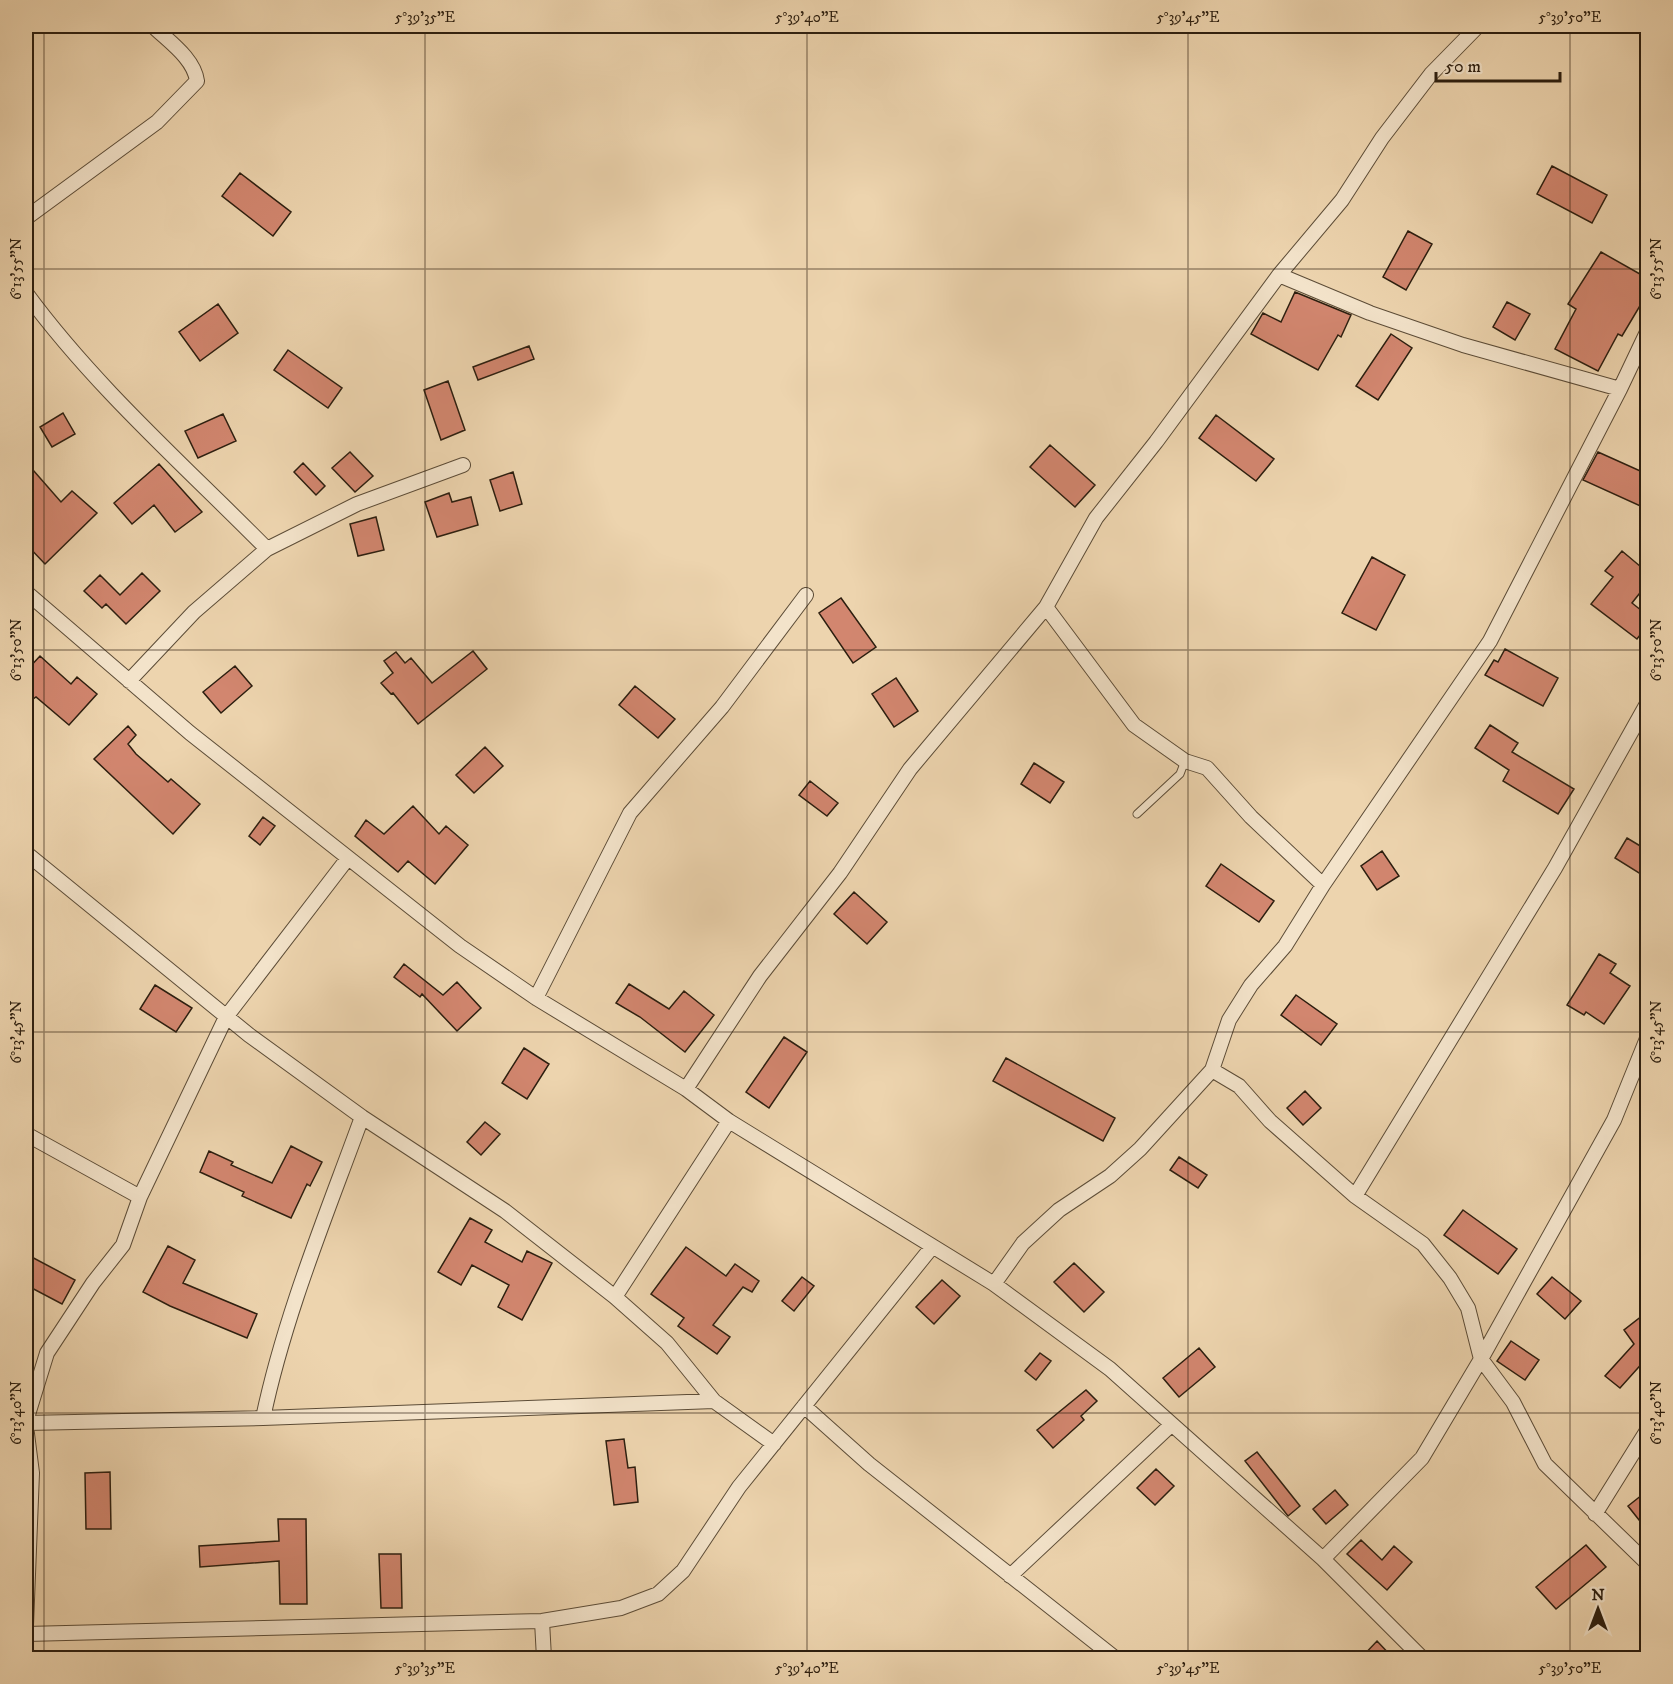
<svg xmlns="http://www.w3.org/2000/svg" width="1673" height="1684" font-family="'IM FELL DW Pica',serif">
  <rect width="100%" height="100%" fill="#edd4ae"/>
  <filter id="stains"><feTurbulence type="fractalNoise" baseFrequency=".00333" numOctaves="4"/><feColorMatrix values="0 0 0 0 .2 0 0 0 0 .09 0 0 0 0 .02 0 0 0 .5 -.17"/></filter>
  <radialGradient id="worn" r=".72"><stop offset=".6" stop-color="#630" stop-opacity="0"/><stop offset="1" stop-color="#630" stop-opacity=".3"/></radialGradient>
  <path fill="#d2866f" stroke="#2c1e0f" stroke-width="1.5" d="M1552,166L1607,195L1592,223L1537,194Z
    M240,173L291,212L273,236L222,196Z
    M1408,231L1432,244L1406,290L1383,277Z
    M1601,252L1647,278V294L1622,336L1618,334L1598,371L1555,349L1576,309L1568,304Z
    M1295,292L1351,315L1341,337L1338,335L1318,370L1251,334L1263,313L1281,322Z
    M1507,302L1530,314L1515,340L1493,327Z
    M218,304L238,333L200,361L179,332Z
    M1391,334L1412,348L1378,400L1356,386Z
    M529,346L534,359L478,380L473,367Z
    M288,350L342,388L328,408L274,370Z
    M448,381L465,430L441,440L424,390Z
    M63,413L75,434L52,447L40,427Z
    M223,414L236,441L198,458L185,431Z
    M1216,415L1274,459L1256,481L1199,438Z
    M1050,445L1095,485L1075,507L1030,467Z
    M350,452L373,476L355,492L332,468Z
    M1598,452L1647,474V509L1583,480Z
    M26,462L61,502L72,491L97,513L45,564L26,544Z
    M303,463L325,486L316,495L294,472Z
    M159,464L202,512L175,532L154,505L132,524L114,503Z
    M513,472L522,504L500,511L490,480Z
    M449,493L452,502L471,497L478,525L437,537L425,502Z
    M376,517L384,550L358,556L350,524Z
    M1622,551L1647,572V584L1632,603L1647,615V626L1637,639L1591,604L1613,577L1605,571Z
    M1372,557L1405,575L1376,630L1342,613Z
    M142,573L160,591L126,624L106,604L102,608L84,591L100,575L120,595Z
    M841,598L876,647L853,663L819,613Z
    M1505,649L1558,678L1543,706L1485,675L1494,660L1498,662Z
    M473,651L487,669L418,724L393,693L391,694L381,683L393,673L384,661L396,652L405,663L411,658L432,683Z
    M40,656L71,684L77,677L97,694L69,725L36,697L33,699L26,692V671Z
    M235,666L252,686L221,713L203,692Z
    M896,678L918,711L894,727L872,694Z
    M635,686L675,719L658,738L619,705Z
    M1490,725L1518,743L1512,752L1574,789L1558,814L1503,781L1509,770L1475,748Z
    M128,726L136,735L128,744L136,754L168,782L171,779L200,804L173,834L94,759Z
    M485,747L503,766L474,793L456,775Z
    M1034,763L1064,782L1050,803L1021,784Z
    M810,781L838,803L827,816L799,795Z
    M413,806L439,834L446,826L468,845L435,884L408,861L398,872L355,836L366,820L384,834Z
    M263,817L275,826L260,845L249,836Z
    M1627,838L1647,850V878L1615,858Z
    M1382,851L1399,876L1377,890L1361,866Z
    M1221,864L1274,901L1259,922L1206,886Z
    M854,892L887,922L867,944L834,914Z
    M1599,954L1616,964L1610,973L1630,986L1604,1024L1586,1012L1584,1015L1567,1005Z
    M404,964L443,995L457,982L481,1008L457,1031L422,994L420,997L394,977Z
    M629,984L669,1009L684,991L714,1015L685,1052L640,1017L616,1003Z
    M155,985L192,1008L176,1032L140,1009Z
    M1296,995L1337,1024L1321,1045L1281,1015Z
    M784,1037L807,1052L769,1108L746,1092Z
    M524,1048L549,1064L527,1099L502,1083Z
    M1006,1058L1115,1118L1103,1141L993,1081Z
    M1305,1091L1321,1108L1303,1125L1287,1108Z
    M485,1122L500,1134L481,1155L467,1142Z
    M291,1146L322,1162L310,1186L307,1184L291,1218L242,1196L244,1192L200,1172L209,1151L233,1162L231,1165L272,1183Z
    M1179,1157L1207,1175L1198,1188L1170,1170Z
    M1463,1210L1517,1249L1498,1274L1444,1235Z
    M470,1218L492,1230L485,1242L522,1262L527,1251L552,1263L522,1320L498,1307L509,1285L472,1265L461,1285L438,1272Z
    M168,1246L195,1260L183,1283L257,1314L247,1338L170,1306L143,1292Z
    M686,1247L726,1276L735,1264L759,1281L752,1292L743,1287L713,1325L730,1337L717,1354L678,1326L684,1318L651,1294Z
    M26,1254L75,1280L62,1304L26,1285Z
    M1074,1263L1104,1292L1084,1312L1054,1282Z
    M802,1277L814,1286L794,1311L782,1301Z
    M1552,1277L1581,1301L1565,1319L1537,1294Z
    M942,1280L960,1296L934,1324L916,1307Z
    M1647,1312V1362L1646,1359L1620,1388L1605,1376L1634,1344L1624,1330Z
    M1511,1341L1539,1360L1525,1380L1497,1361Z
    M1199,1348L1215,1367L1179,1397L1163,1378Z
    M1040,1353L1051,1361L1036,1380L1025,1371Z
    M1086,1390L1097,1401L1081,1416L1084,1420L1053,1448L1037,1430Z
    M624,1439L628,1468L635,1467L638,1502L614,1505L606,1441Z
    M1257,1452L1300,1506L1288,1516L1245,1461Z
    M1156,1469L1174,1486L1155,1505L1137,1488Z
    M110,1472L111,1529H86L85,1473Z
    M1335,1490L1348,1505L1326,1524L1313,1509Z
    M1647,1491V1530L1628,1506Z
    M278,1519H306L307,1604H280L279,1561L200,1567L199,1546L279,1541Z
    M1361,1540L1382,1560L1394,1546L1412,1562L1387,1590L1347,1554Z
    M1586,1545L1606,1567L1556,1609L1536,1587Z
    M379,1554H401L402,1608H381Z
    M1377,1641L1394,1659H1360Z"/>
  <g fill="none" stroke-linecap="round" stroke-linejoin="round">
    <defs>
      <path id="lane" d="M1137,814L1180,774L1185,761"/>
      <path id="street" d="M26,218L157,122L197,81C194,58 168,41 153,26
        M1279,275L1370,313L1463,345L1620,389
        M26,293C95,387 185,466 267,549
        M26,592L190,733L460,946L536,998L686,1089L729,1121L994,1284L1110,1369L1323,1559L1422,1658
        M1046,607L1134,725L1185,761L1207,768L1251,817L1323,885
        M129,681L194,612L267,549L357,504L463,465
        M26,853L249,1035L362,1117L505,1211L615,1297L667,1343L714,1401
        M536,998L630,813L722,707L806,595
        M1212,1070L1239,1086L1270,1121L1355,1196L1423,1244L1450,1278L1468,1308L1481,1359L1513,1402L1545,1464L1648,1564
        M686,1089L760,976L840,873L910,769L1046,607L1096,518L1156,442L1279,275L1342,200L1382,138L1431,74L1478,26
        M26,1134L140,1197L226,1017L348,858
        M1355,1196L1555,868L1648,702
        M994,1284L1023,1243L1059,1210L1110,1176L1140,1149L1212,1070L1229,1020L1251,985L1285,946L1323,885L1490,641L1620,389L1648,330
        M615,1297L729,1121
        M804,1406L869,1464L1115,1658
        M263,1418C285,1314 326,1216 362,1117
        M26,1421L47,1353L93,1283L123,1245L140,1197
        M26,1423L263,1418L714,1401L774,1444
        M26,1426L32,1473L26,1625
        M1595,1514L1648,1429
        M1323,1559L1422,1458L1481,1359L1614,1120L1648,1036
        M1010,1576L1171,1425
        M542,1621L544,1658
        M26,1634L542,1621L621,1608L658,1594L683,1571L739,1487L932,1247"/>
    </defs>
    <use href="#lane" stroke="#5c4c37" stroke-width="9"/>
    <use href="#street" stroke="#5c4c37" stroke-width="16"/>
    <use href="#lane" stroke="#f3e3ca" stroke-width="7"/>
    <use href="#street" stroke="#f3e3ca" stroke-width="14"/>
  </g>
  <path fill="none" stroke="#2c1e0f" stroke-width="1.5" stroke-opacity="0.45" d="M44,26V1658M425,26V1658M807,26V1658M1188,26V1658M1570,26V1658M26,269H1648M26,650H1648M26,1032H1648M26,1413H1648"/>
  <rect width="1673" height="1684" fill="none" stroke="#edd4ae" stroke-width="66"/>
  <g transform="translate(1598 1609)" stroke="#f3e3ca" stroke-width="4.5" paint-order="stroke">
  <path d="M0-4.5L10 22L0 15L-10 22Z" fill="#2c1e0f"/>
  <text y="-9" font-size="16" font-weight="bold" text-anchor="middle" fill="#2c1e0f">N</text>
  </g>
  <path d="M1436 72v9h124v-9" fill="none" stroke="#2c1e0f" stroke-width="3"/>
  <text x="1445" y="72" font-size="18" fill="#2c1e0f" stroke="#f3e3ca" stroke-width="4.5" paint-order="stroke">50 m</text>
  <rect x="33" y="33" width="1607" height="1618" fill="none" stroke="#2c1e0f" stroke-width="2"/>
  <g font-size="15" text-anchor="middle" fill="#2c1e0f">
    <text x="425" y="22">5°39'35"E</text>
    <text x="807" y="22">5°39'40"E</text>
    <text x="1188" y="22">5°39'45"E</text>
    <text x="1570" y="22">5°39'50"E</text>
    <text transform="translate(16 269) rotate(-90)" y="5">6°13'55"N</text>
    <text transform="translate(1656 269) rotate(-90)" y="5">6°13'55"N</text>
    <text transform="translate(16 650) rotate(-90)" y="5">6°13'50"N</text>
    <text transform="translate(1656 650) rotate(-90)" y="5">6°13'50"N</text>
    <text transform="translate(16 1032) rotate(-90)" y="5">6°13'45"N</text>
    <text transform="translate(1656 1032) rotate(-90)" y="5">6°13'45"N</text>
    <text transform="translate(16 1413) rotate(-90)" y="5">6°13'40"N</text>
    <text transform="translate(1656 1413) rotate(-90)" y="5">6°13'40"N</text>
    <text x="425" y="1673">5°39'35"E</text>
    <text x="807" y="1673">5°39'40"E</text>
    <text x="1188" y="1673">5°39'45"E</text>
    <text x="1570" y="1673">5°39'50"E</text>
  </g>
  <rect width="100%" height="100%" filter="url(#stains)"/>
  <rect width="100%" height="100%" fill="url(#worn)"/>
</svg>
